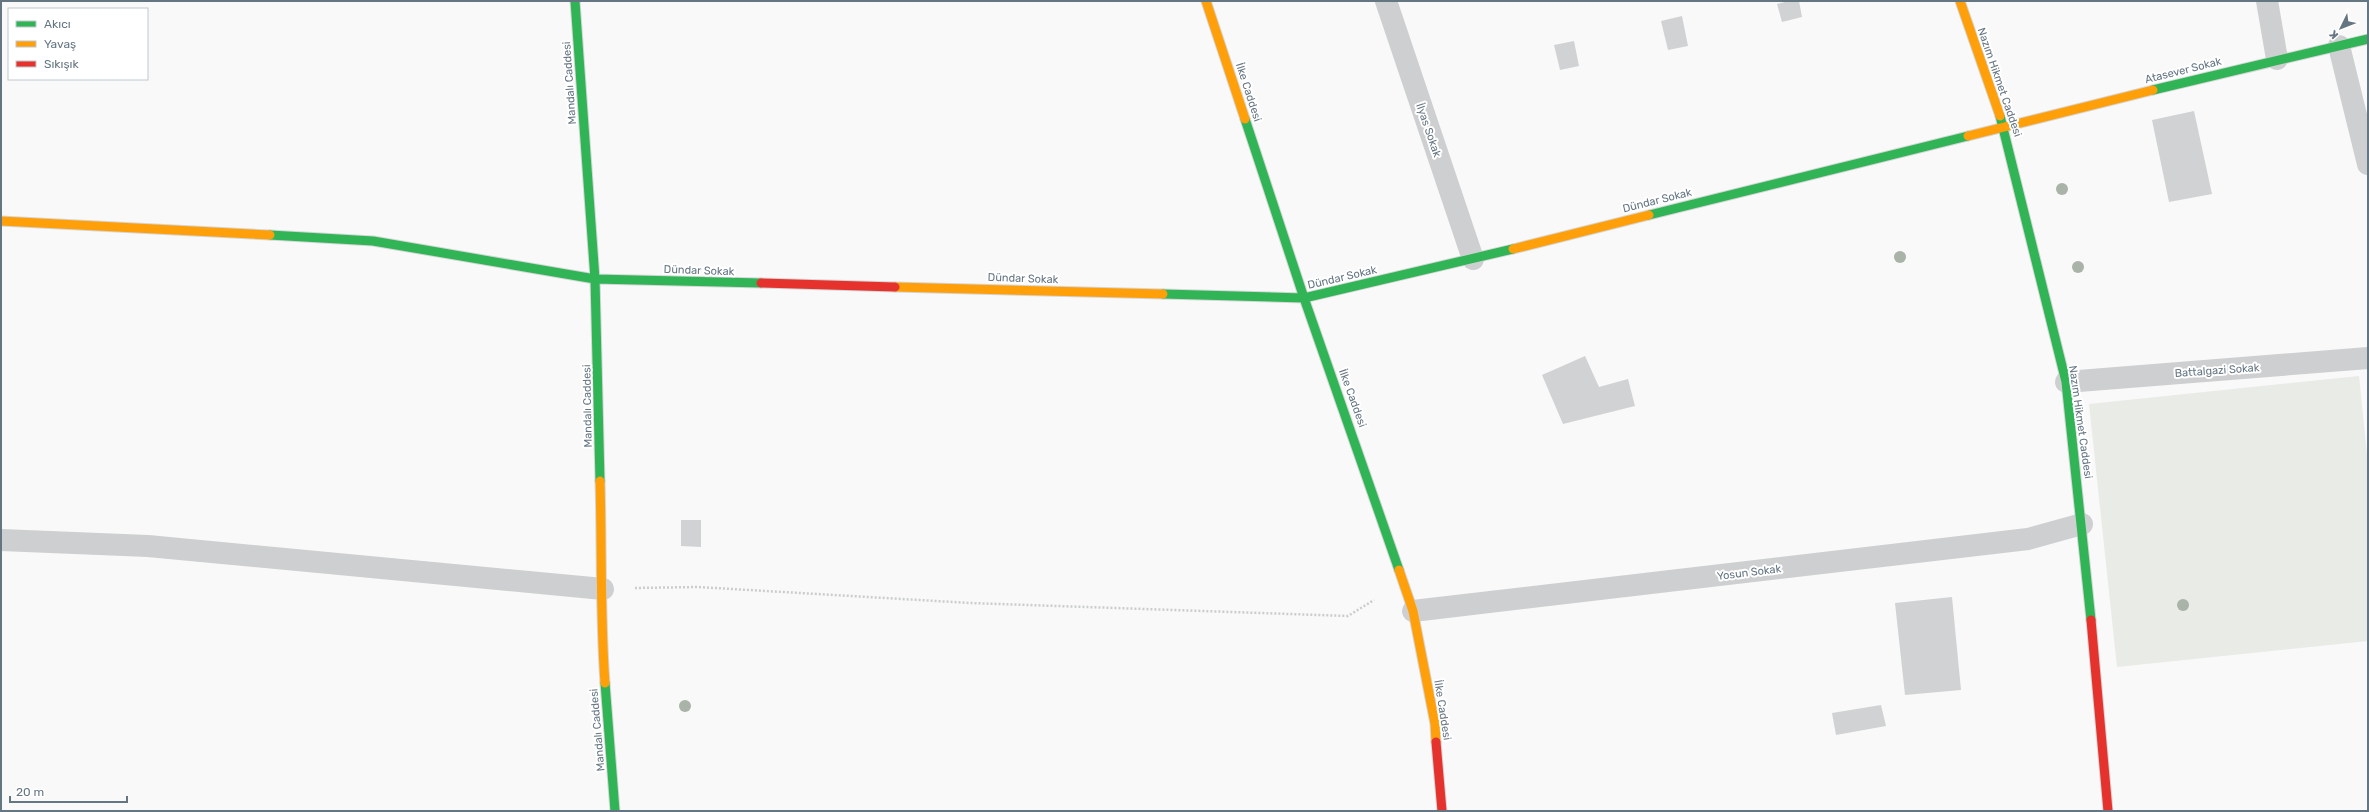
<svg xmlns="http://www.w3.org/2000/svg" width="2369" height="812" font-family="Rubik,sans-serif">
  <rect width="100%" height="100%" fill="#f9f9f9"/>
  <path fill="#e8ebe6" d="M2359,376L2368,465V641L2117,667L2089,404Z"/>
  <path fill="#d0d2d3" d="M1789,1H1799L1802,17L1782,22L1777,4Z
    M1682,16L1688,46L1668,50L1661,21Z
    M1574,41L1579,66L1560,70L1554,45Z
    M2194,111L2212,194L2169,202L2152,120Z
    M1585,356L1599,387L1628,379L1635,406L1563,424L1542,375Z
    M681,520H701V547L681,546Z
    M1952,597L1961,690L1905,695L1895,603Z
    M1881,705L1886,726L1836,735L1832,713Z"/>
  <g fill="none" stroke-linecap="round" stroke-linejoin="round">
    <defs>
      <path id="fast" d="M575,1L595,279L600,481
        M2153,90L2368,39
        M2000,116L2066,382L2091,620
        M1245,119L1304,298L1399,570
        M1649,215L1968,136
        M270,235L373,241L595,279L761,283
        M1163,294L1304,298L1513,249
        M605,683L615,811"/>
      <path id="slow" d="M1206,1L1245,119
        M1960,1L2000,116
        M1968,136L2153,90
        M1,221L270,235
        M1513,249L1649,215
        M895,287L1163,294
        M600,481C602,549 600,616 605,683
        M1399,570L1413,611L1435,724L1436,742"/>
      <path id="jam" d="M761,283L895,287
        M2091,620L2108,811
        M1436,742L1442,811"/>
    </defs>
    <use href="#fast" stroke="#d5d6d7" stroke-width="11"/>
    <use href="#slow" stroke="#d5d6d7" stroke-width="11"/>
    <use href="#jam" stroke="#d5d6d7" stroke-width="11"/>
    <path stroke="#cbcccd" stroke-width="2.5" stroke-dasharray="2 2" stroke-linecap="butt" d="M635,588L698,587L970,603L1348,616L1374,600"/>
    <path stroke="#cecfd0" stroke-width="22" d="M1386,1L1473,259
      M2267,1L2277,59
      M2339,46L2368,164
      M2066,382L2368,358
      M1,540L148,546L603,589
      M1413,611L2028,539L2082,524"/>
    <use href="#fast" stroke="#30b455" stroke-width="9"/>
    <use href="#slow" stroke="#ff9f0a" stroke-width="9"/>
    <use href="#jam" stroke="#e5322d" stroke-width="9"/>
  </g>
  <g fill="#a9b3a7">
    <circle cx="2062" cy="189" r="6"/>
    <circle cx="1900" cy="257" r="6"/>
    <circle cx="2078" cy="267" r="6"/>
    <circle cx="2183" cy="605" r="6"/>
    <circle cx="685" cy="706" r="6"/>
  </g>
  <g text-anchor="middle" stroke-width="4" stroke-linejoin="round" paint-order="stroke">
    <g font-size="11" fill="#657683" stroke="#fff">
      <text transform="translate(2183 70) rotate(-14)" y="4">Atasever Sokak</text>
      <text transform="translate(2000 82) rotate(71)" y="4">Nazım Hikmet Caddesi</text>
      <text transform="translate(569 83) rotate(-94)" y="4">Mandalı Caddesi</text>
      <text transform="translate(1249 92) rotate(72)" y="4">İlke Caddesi</text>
      <text transform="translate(1429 130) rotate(71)" y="4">İlyas Sokak</text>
      <text transform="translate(1657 200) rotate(-14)" y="4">Dündar Sokak</text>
      <text transform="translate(699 270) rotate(2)" y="4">Dündar Sokak</text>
      <text transform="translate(1342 277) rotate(-13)" y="4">Dündar Sokak</text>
      <text transform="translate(1023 278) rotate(2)" y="4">Dündar Sokak</text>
      <text transform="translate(2217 370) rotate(-4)" y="4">Battalgazi Sokak</text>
      <text transform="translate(1353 398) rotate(70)" y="4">İlke Caddesi</text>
      <text transform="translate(587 406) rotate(-91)" y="4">Mandalı Caddesi</text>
      <text transform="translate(2081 422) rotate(82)" y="4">Nazım Hikmet Caddesi</text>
      <text transform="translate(1749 572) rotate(-7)" y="4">Yosun Sokak</text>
      <text transform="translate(1443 710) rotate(81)" y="4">İlke Caddesi</text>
      <text transform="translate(597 730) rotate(-95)" y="4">Mandalı Caddesi</text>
    </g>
  </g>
  <rect width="2369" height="812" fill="none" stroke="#657683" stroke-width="4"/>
  <rect x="8" y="8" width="140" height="72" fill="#ffffff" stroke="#c1c8cd"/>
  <rect x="16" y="21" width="20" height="6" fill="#30b455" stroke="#c1c8cd"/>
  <text x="44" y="28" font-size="12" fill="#657683">Akıcı</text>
  <rect x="16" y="41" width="20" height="6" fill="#ff9f0a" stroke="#c1c8cd"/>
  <text x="44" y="48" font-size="12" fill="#657683">Yavaş</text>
  <rect x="16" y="61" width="20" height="6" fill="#e5322d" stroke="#c1c8cd"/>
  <text x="44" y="68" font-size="12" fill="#657683">Sıkışık</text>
  <g transform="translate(2341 28) rotate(227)" stroke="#ffffff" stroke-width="3" paint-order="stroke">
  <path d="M0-3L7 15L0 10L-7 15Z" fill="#657683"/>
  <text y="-6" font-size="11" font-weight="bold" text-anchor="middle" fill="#657683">K</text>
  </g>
  <path d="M10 796v6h117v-6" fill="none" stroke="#657683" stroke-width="2"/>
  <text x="16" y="796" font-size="12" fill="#657683" stroke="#ffffff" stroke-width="3" paint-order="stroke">20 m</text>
</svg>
